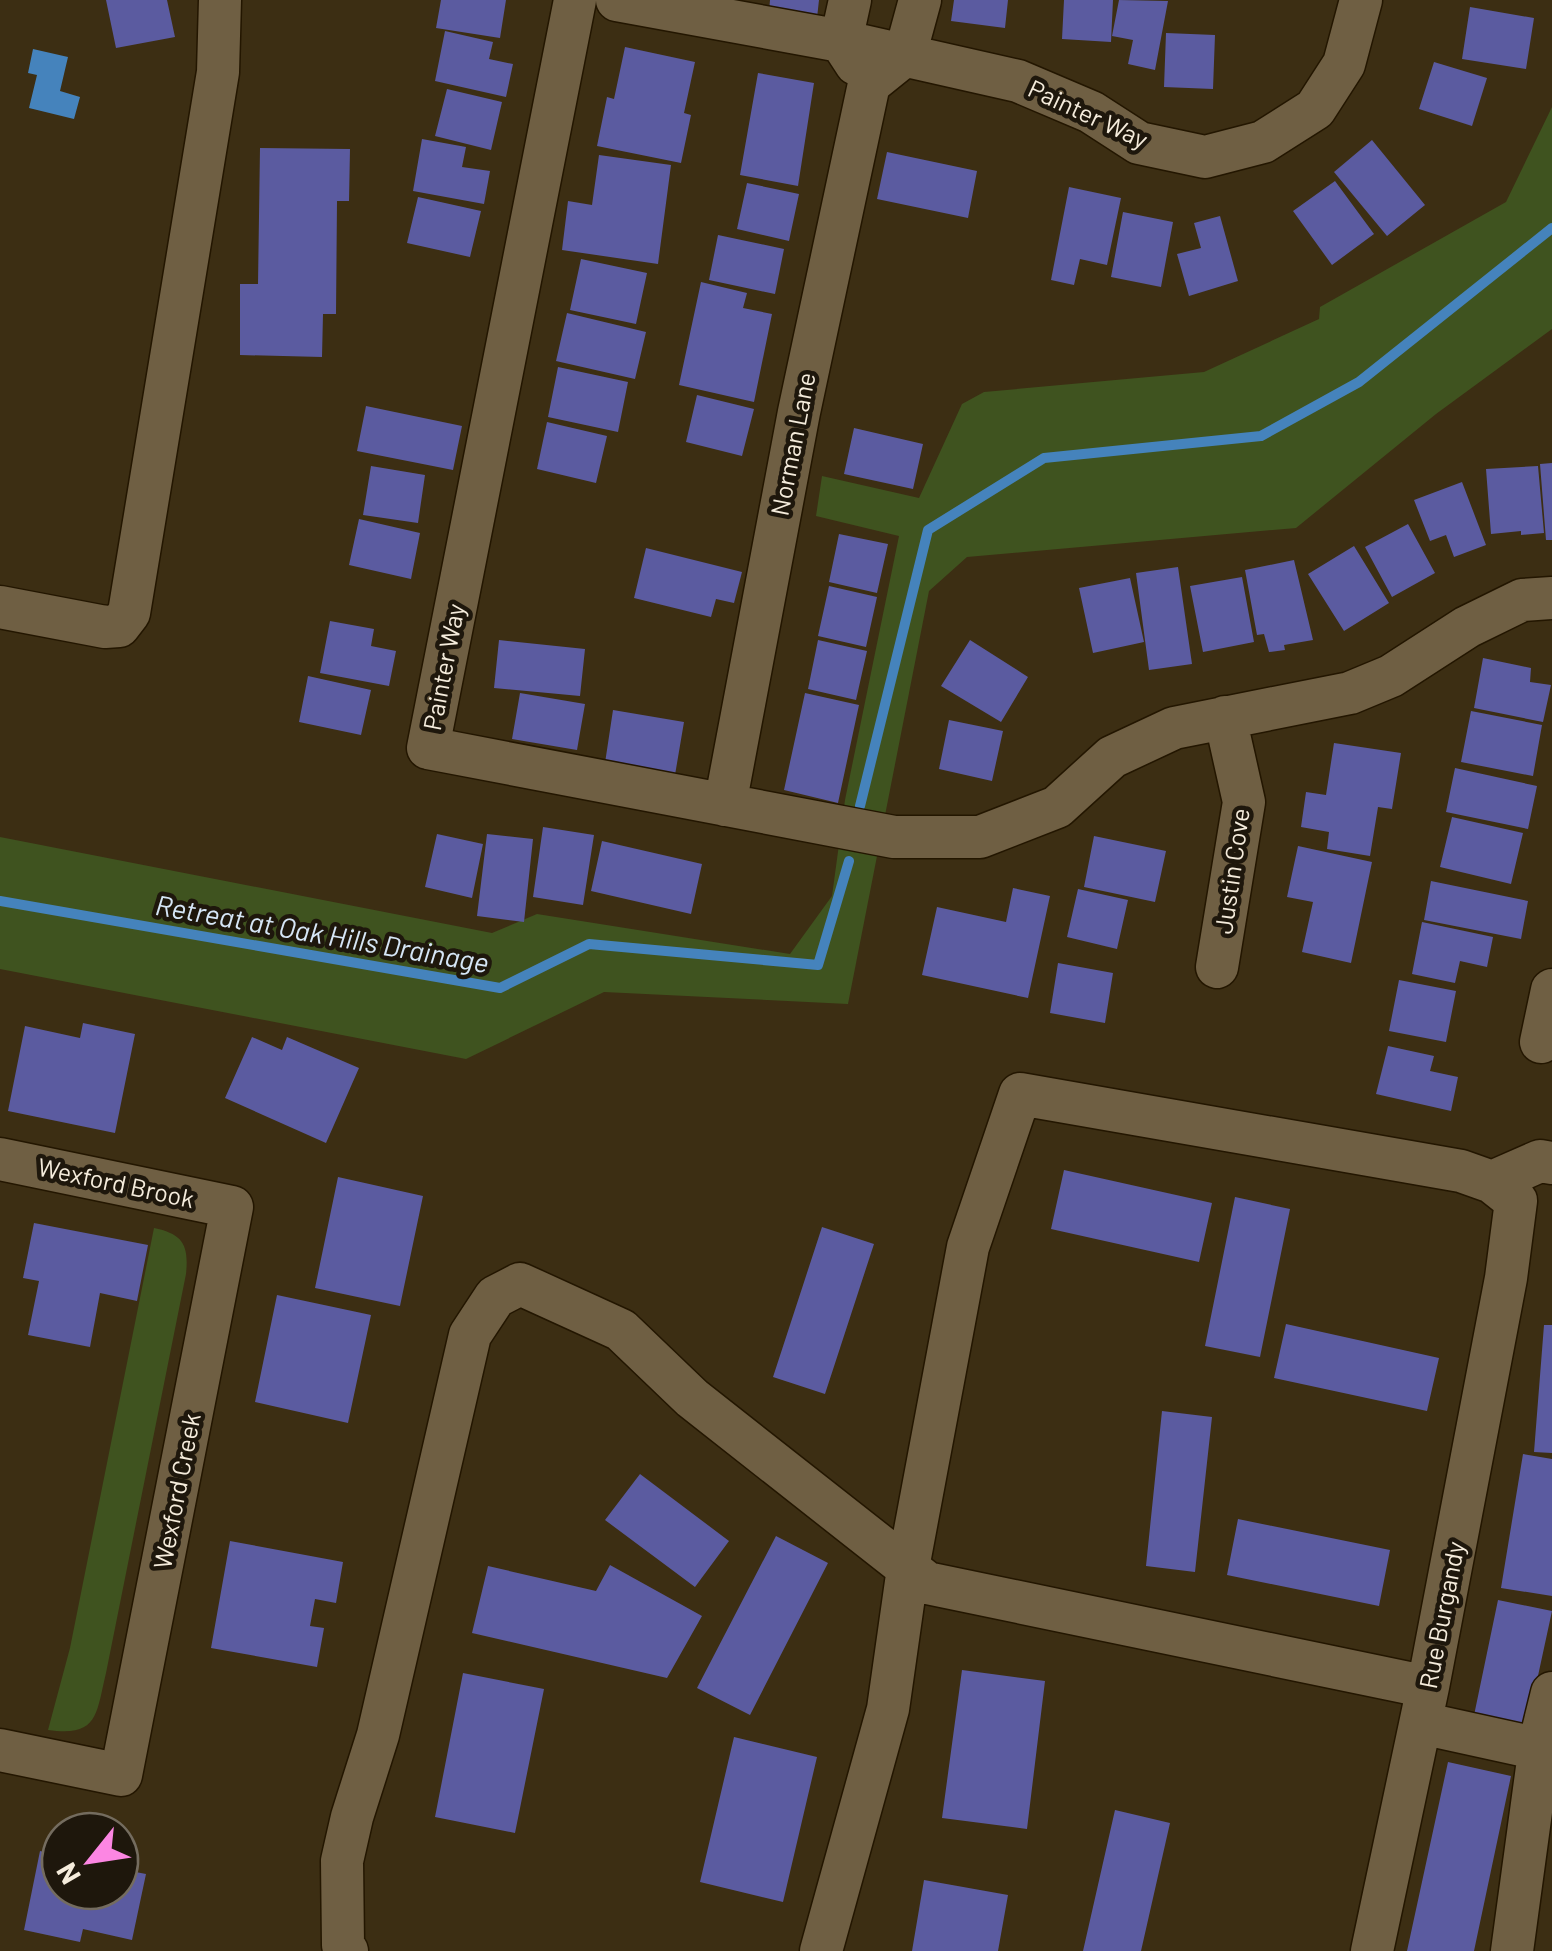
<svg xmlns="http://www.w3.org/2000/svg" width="1552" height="1951" font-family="Barlow,sans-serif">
  <rect width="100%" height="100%" fill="#3c2e13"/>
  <path fill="#3f531f" d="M1552,107V329L1436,414L1296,528L967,557L929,591L848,1004L604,992L466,1059L0,969V837L492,933L537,914L790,954L832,896L845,800L899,536L816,516L822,476L919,498L962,404L984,392L1204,372L1319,319L1320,307L1506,202Z
    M154,1228C183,1234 189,1245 186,1274L106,1673C96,1715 98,1737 48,1730L70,1648Z"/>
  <path fill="#4583bc" d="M33,49L68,57L60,91L80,97L74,119L29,108L37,75L28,73Z"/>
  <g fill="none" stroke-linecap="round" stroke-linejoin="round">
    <path stroke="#4583bc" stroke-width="10" d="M860,806L928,530L1044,458L1261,436L1359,382L1552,228
      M0,901L500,988L589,944L818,965L849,861"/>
  </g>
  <path fill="#5b5ba0" d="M106,0H167L175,37L116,48Z
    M441,0H506L500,38L436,28Z
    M770,0H819L817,18L769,12Z
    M954,0H1008L1005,28L951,21Z
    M1064,0H1113L1111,42L1062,39Z
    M1119,0L1168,1L1155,70L1128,64L1133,40L1112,36Z
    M1470,7L1534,18L1526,69L1462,59Z
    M445,31L493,42L489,59L513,64L506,97L435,81Z
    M1166,33L1215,35L1213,89L1164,87Z
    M625,47L695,62L684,113L691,115L681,163L597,146L607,97L614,99Z
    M1434,62L1487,78L1472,126L1419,109Z
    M758,73L814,83L798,186L740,175Z
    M447,89L502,102L491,150L435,136Z
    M422,139L466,147L462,167L490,171L484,204L413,191Z
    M1372,140L1425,205L1387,236L1334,172Z
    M260,148L350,149L349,201H337L336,314H323L322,357L240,355V284H258Z
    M887,152L977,171L968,218L877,199Z
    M599,155L671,165L658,264L562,250L568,201L592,205Z
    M1335,181L1374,234L1332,265L1293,211Z
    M747,183L799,194L789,241L737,229Z
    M1069,187L1121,198L1107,265L1080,259L1074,285L1051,280Z
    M418,197L481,211L470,257L407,243Z
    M1123,212L1173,222L1161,287L1111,277Z
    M1220,216L1238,281L1189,296L1177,254L1201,248L1194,223Z
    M718,235L784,249L775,294L709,280Z
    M581,259L647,273L636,324L570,310Z
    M701,282L747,293L743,308L772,314L754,402L679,385Z
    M567,313L646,332L635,379L556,361Z
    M558,367L628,382L618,432L548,417Z
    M697,395L754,409L742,456L686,442Z
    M366,406L462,426L453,470L357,451Z
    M547,422L607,436L596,483L537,469Z
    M854,428L923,444L913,489L844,474Z
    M1552,463V540H1546L1540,464Z
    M371,466L425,475L418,523L363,515Z
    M1538,466L1544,533L1521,535V531L1491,534L1486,469Z
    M1462,482L1486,545L1454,557L1446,535L1430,541L1414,500Z
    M359,519L420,533L411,579L349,565Z
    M1408,524L1435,573L1392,597L1365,547Z
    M839,534L888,544L877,593L829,582Z
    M1354,546L1389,603L1344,631L1308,574Z
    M646,548L742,572L734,603L716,599L711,617L634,598Z
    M1294,560L1313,640L1284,645L1285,650L1269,652L1264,634L1257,635L1245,570Z
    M1178,567L1192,664L1149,670L1136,573Z
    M1242,577L1254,642L1203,652L1190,586Z
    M1130,578L1144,642L1093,653L1079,588Z
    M829,586L877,597L866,647L818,636Z
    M330,621L374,629L371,646L396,651L389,686L320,673Z
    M499,640L585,649L580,696L494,688Z
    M818,640L867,651L856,700L808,689Z
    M970,640L1028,677L1001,722L941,686Z
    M1483,658L1531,668L1530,682L1551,685L1543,722L1474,708Z
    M308,676L371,690L361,735L299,722Z
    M520,693L585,704L577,750L512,739Z
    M805,693L859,705L838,803L784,790Z
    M613,710L684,722L675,775L605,763Z
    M1471,711L1542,725L1533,776L1461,762Z
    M949,720L1003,731L992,781L939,769Z
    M1334,743L1401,753L1392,809L1378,807L1370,856L1327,849L1329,832L1301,827L1306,792L1326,795Z
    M1455,768L1537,786L1528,829L1446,812Z
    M1452,817L1523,833L1511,884L1440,867Z
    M543,827L594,835L583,905L533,897Z
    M437,834L483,844L472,898L425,887Z
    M487,834L533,839L524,922L477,916Z
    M1094,836L1166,851L1155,902L1084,887Z
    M602,841L702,864L691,914L591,891Z
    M1298,846L1372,862L1351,963L1302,952L1313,902L1287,897Z
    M1431,881L1528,901L1521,939L1424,920Z
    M1013,888L1050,896L1028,998L922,975L937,907L1006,922Z
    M1078,889L1128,900L1117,949L1067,937Z
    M1422,922L1493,937L1487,967L1460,961L1455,983L1412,974Z
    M1058,963L1113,973L1105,1023L1050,1013Z
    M1399,980L1456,991L1446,1042L1389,1031Z
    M83,1023L135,1034L115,1133L8,1111L25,1026L80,1038Z
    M252,1037L282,1050L287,1037L359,1068L326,1143L225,1098Z
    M1388,1046L1434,1056L1430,1071L1458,1077L1451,1111L1376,1094Z
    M1064,1170L1212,1203L1199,1262L1051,1229Z
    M338,1177L423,1196L400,1306L315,1288Z
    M1235,1197L1290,1209L1260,1357L1205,1346Z
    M34,1223L148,1245L137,1301L100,1293L90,1347L28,1335L39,1281L23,1278Z
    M822,1227L874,1244L825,1394L773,1377Z
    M277,1295L371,1315L348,1423L255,1402Z
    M1286,1324L1439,1358L1427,1411L1274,1378Z
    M1544,1325H1552V1453L1534,1452Z
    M1162,1411L1212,1417L1195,1572L1146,1566Z
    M1523,1454L1552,1459V1596L1501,1588Z
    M640,1474L729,1541L695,1587L605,1520Z
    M1238,1519L1390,1550L1379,1606L1227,1575Z
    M776,1536L828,1563L750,1715L697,1688Z
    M230,1541L343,1562L336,1603L315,1599L310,1626L324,1628L317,1667L211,1648Z
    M610,1565L702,1616L667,1678L472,1633L488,1566L596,1591Z
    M1498,1600L1552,1611L1525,1736L1472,1725Z
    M962,1670L1045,1681L1027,1829L942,1818Z
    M463,1673L544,1689L515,1833L435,1817Z
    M734,1737L817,1757L783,1902L700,1882Z
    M1448,1762L1511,1776L1474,1951H1407Z
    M1115,1810L1170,1823L1141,1951H1083Z
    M40,1851L60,1856V1891H120V1869L146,1874L132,1940L83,1929L80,1942L24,1930Z
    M924,1880L1008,1895L998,1951H912Z"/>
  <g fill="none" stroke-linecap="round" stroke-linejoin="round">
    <defs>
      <path id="minor" d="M575,0L428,748L894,837H980L1057,807L1112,757L1174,728L1350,693L1391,676L1467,627L1522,600L1552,598
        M617,0L841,41L1018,81L1091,112L1139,143L1205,157L1263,142L1315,109L1344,64L1361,0
        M850,0L841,41L856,64
        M0,607L105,627L119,626L129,613L218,72L220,0
        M725,805L799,412L869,84L905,55L920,0
        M1217,967L1244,802L1225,717
        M1541,1042L1552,990
        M0,1159L232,1207L121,1775L0,1750
        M1492,1182L1540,1161L1552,1163
        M1421,1723L1540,1749
        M347,1951L343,1945L342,1861L352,1817L378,1735L470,1335L495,1297L520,1284L621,1330L692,1398L927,1583L1428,1687
        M821,1951L888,1709L908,1568L968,1247L1020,1094L1461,1171L1492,1182L1516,1201L1506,1278L1428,1687L1372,1951
        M1512,1951L1541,1738L1552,1693"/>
    </defs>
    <use href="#minor" stroke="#231600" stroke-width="45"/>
    <use href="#minor" stroke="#6f5f43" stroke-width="42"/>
  </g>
  <g text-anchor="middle" stroke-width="9" stroke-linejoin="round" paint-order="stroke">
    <g font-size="25" fill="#f5ecdc" stroke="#1e170c">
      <text transform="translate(1088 114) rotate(25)" y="9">Painter Way</text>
      <text transform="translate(793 444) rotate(-79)" y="9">Norman Lane</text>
      <text transform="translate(444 667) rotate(-79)" y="9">Painter Way</text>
      <text transform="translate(1232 871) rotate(-82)" y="9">Justin Cove</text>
      <text transform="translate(116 1183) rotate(12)" y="9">Wexford Brook</text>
      <text transform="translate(177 1491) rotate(-79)" y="9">Wexford Creek</text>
      <text transform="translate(1442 1615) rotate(-79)" y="9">Rue Burgandy</text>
    </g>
    <g font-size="28" font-style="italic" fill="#d6e6f6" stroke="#1e170c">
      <text transform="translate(322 934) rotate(10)" y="10">Retreat at Oak Hills Drainage</text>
    </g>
  </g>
  <g transform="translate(90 1861) rotate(240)"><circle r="48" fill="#1e170c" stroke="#746c5f" stroke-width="2.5"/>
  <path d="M0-8L18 38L0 25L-18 38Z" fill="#fc86e3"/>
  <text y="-15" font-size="28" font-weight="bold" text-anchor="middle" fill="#f5ecdc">N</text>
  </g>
</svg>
